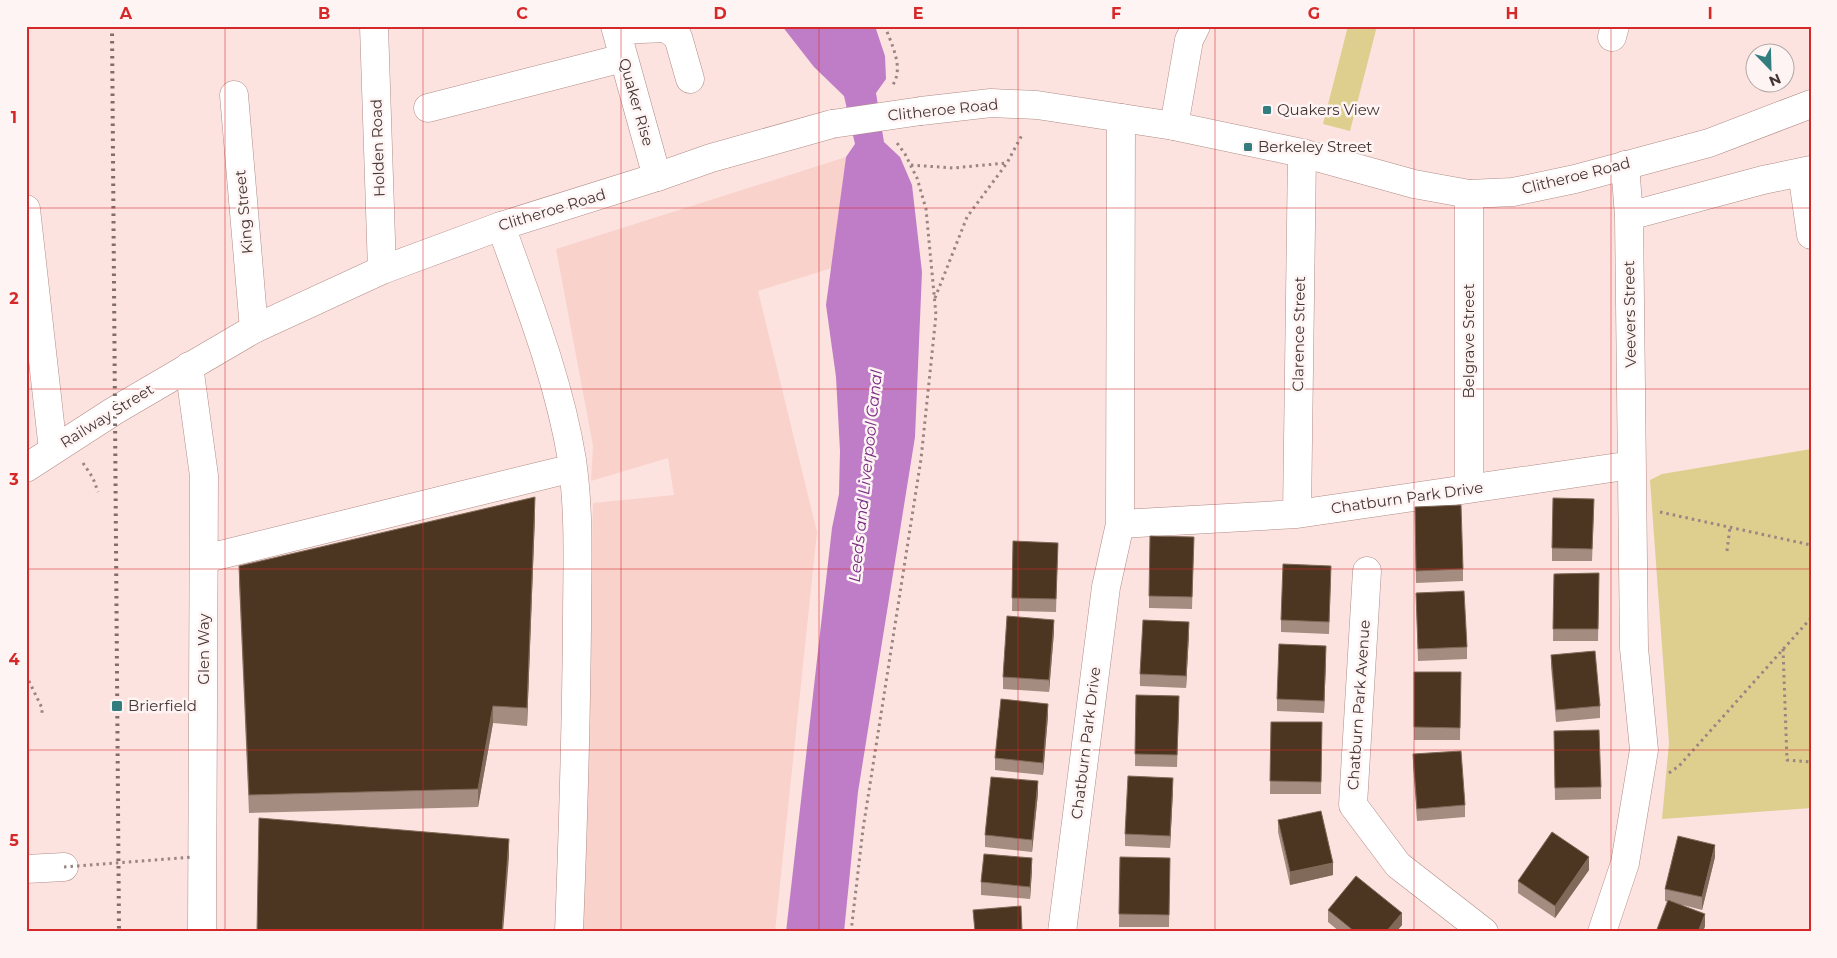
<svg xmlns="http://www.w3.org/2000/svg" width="1837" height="958" font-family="Montserrat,sans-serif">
  <rect width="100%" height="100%" fill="#fce3df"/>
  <path fill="#fad2cc" d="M846,157L832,268L758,291L817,532L775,932H583L593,503L674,495L668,458L591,481L593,446L556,249Z"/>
  <path fill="#decf8f" d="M1348,26H1377L1350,131L1323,124Z
    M1811,449V808L1662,819L1669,743L1650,480L1662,474Z"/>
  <path fill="#bf7dc7" d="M782,26H875L885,56L886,79L876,93L884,142L900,157L912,185L922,272L915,437L858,792L844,932H786L832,528L839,494L840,451L836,377L826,305L846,157L855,144L844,96L814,67Z"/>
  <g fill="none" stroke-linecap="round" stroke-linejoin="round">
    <defs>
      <path id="minor" d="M374,26L382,270
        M615,26L657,177
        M616,30L666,28L678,37L690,79
        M1612,37L1615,26
        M234,95L254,329
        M428,108L623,58
        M1174,126L1189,40L1196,26
        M1802,172L1811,235
        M26,209L53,450
        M1629,216L1763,180L1811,170
        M501,226C528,302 559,380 572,460C580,515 577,571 577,626C576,728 573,830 569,932
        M189,366L204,476L202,932
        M1469,489V194
        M1297,514L1302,153
        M1120,524L1297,514L1632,465
        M204,559L573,468
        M1367,571L1353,805L1398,865L1484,932
        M26,869L64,867
        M1062,932L1106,587L1120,524L1121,118
        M1602,932L1625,863L1644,750L1634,648L1629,216L1625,165"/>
      <path id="major" d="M921,111L991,103L1037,105L1174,126L1302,153L1414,184L1469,194L1513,192L1575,179L1709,143L1811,104
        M26,468L114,411L254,329L382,270L501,226L657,177L711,158L832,124"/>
    </defs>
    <use href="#minor" stroke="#b18c86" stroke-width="29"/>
    <use href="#major" stroke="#b18c86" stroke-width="29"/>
    <path stroke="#998582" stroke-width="3" stroke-dasharray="2.5 4" stroke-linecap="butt" d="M885,26C891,44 905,68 892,86
      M911,165L953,168L1006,163
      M935,298L967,217L1007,163L1023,133
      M83,463L93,478L98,492
      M1660,512L1811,545
      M1727,551L1730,527
      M1783,649L1787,760L1811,762
      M26,675L42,708V713
      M1669,773L1679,766L1811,618
      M851,932L863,829L921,459L936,315L926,209L917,178L905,154L897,143"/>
    <use href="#minor" stroke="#fff" stroke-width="28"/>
    <use href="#major" stroke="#fff" stroke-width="28"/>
    <path stroke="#806d6a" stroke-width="4" stroke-dasharray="2.5 5" stroke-linecap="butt" d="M112,26L119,932"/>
    <defs>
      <path id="major-bridge" d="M832,124L921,111"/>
    </defs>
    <use href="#major-bridge" stroke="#b18c86" stroke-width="29" stroke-linecap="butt"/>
    <path stroke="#998582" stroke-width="3" stroke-dasharray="2.5 4" stroke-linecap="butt" d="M64,867L192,857"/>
    <use href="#major-bridge" stroke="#fff" stroke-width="28"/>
  </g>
  <path fill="#a48c80" d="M1594,511L1592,561H1552V548Z
    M535,515L527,726L493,723L478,807L249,813L239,583V566Z
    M1415,519L1463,569V581L1416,583Z
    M1194,537L1192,609L1149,608V596Z
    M1013,541L1058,543L1056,612L1012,611Z
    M1599,573L1598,641H1553L1554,574Z
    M1331,578L1329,634L1281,632V620Z
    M1416,593L1467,647V659L1418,661Z
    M1054,632L1049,692L1003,689V677Z
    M1189,634L1186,688L1140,686V674Z
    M1551,655L1600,706V718L1556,722L1551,667Z
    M1326,658L1324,713L1277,711V699Z
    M1414,672H1461L1460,740H1414Z
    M1136,695L1179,708L1177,767L1135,766Z
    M1048,716L1043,775L995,770V758Z
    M1271,722H1322L1321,794H1270Z
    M1554,731L1601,787V799L1555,800Z
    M1413,754L1465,805V817L1417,821L1413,766Z
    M1173,790L1170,848L1125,846V834Z
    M1038,793L1032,852L985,847V835Z
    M1278,820L1333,875L1290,885L1278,832Z
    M1120,857L1170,858L1169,927H1119Z
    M1715,857L1702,910L1683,905L1705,926L1703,932H1656L1668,902L1665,901V889Z
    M1032,870L1030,899L981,895V882Z
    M1589,870L1555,918L1518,893V881Z
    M1328,910L1402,925L1396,932H1340L1328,922Z"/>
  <path fill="#826a5a" d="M535,497V515L527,726V708Z
    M1054,620V632L1049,692V680Z
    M1189,622V634L1186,688V676Z
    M1326,646V658L1324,713V701Z
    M1048,704V716L1043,775V763Z
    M493,706V723L478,807V789Z
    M1173,778V790L1170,848V836Z
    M1038,781V793L1032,852V840Z
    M509,839V857L503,932H502Z
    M1715,845V857L1702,910V897Z
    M1589,857V870L1555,918V906Z
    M1032,858V870L1030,899V887Z
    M1333,863V875L1290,885V872Z
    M1402,913V925L1396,932H1386Z
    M1705,914V926L1703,932H1698Z"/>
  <path fill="#4d3621" stroke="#826a5a" d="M535,497L527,708L493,706L478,789L249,795L239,566Z
    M1553,498L1594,499L1592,549L1552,548Z
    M1461,505L1463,569L1416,571L1415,507Z
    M1150,536L1194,537L1192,597L1149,596Z
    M1013,541L1058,543L1056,599L1012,598Z
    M1283,564L1331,566L1329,622L1281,620Z
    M1599,573L1598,629H1553L1554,574Z
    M1464,591L1467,647L1418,649L1416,593Z
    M1007,616L1054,620L1049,680L1003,677Z
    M1143,620L1189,622L1186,676L1140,674Z
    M1279,644L1326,646L1324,701L1277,699Z
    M1595,651L1600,706L1556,710L1551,655Z
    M1414,672H1461L1460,728L1414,727Z
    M1136,695L1179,696L1177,755L1135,754Z
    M1001,699L1048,704L1043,763L995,758Z
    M1271,722H1322L1321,782L1270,781Z
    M1599,730L1601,787L1555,788L1554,731Z
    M1461,751L1465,805L1417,809L1413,754Z
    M1128,776L1173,778L1170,836L1125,834Z
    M991,777L1038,781L1032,840L985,835Z
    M1321,811L1333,863L1290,872L1278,820Z
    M259,818L509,839L502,932H257Z
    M1552,832L1589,857L1555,906L1518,881Z
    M1678,836L1715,845L1702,897L1665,889Z
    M984,854L1032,858L1030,887L981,882Z
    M1120,857L1170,858L1169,915L1119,914Z
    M1356,876L1402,913L1386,932H1355L1328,910Z
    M1668,900L1705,914L1698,932H1656Z
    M1021,906L1022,932H975L973,910Z"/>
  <path fill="none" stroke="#d62828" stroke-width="1" stroke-opacity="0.55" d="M225,26V932M423,26V932M621,26V932M819,26V932M1018,26V932M1215,26V932M1414,26V932M1611,26V932M26,208H1811M26,389H1811M26,569H1811M26,750H1811"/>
  <g fill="#347d7f" stroke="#fdf4f3" stroke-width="2">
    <rect x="1262" y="105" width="10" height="10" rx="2.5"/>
    <rect x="1243" y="142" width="10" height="10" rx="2.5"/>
    <rect x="111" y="700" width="12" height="12" rx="2.5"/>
  </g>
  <g text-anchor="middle" stroke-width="5" stroke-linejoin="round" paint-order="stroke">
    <g font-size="15" fill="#453533" stroke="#fdf4f3">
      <text transform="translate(636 102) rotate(74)" y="5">Quaker Rise</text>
      <text transform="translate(943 110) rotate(-6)" y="5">Clitheroe Road</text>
      <text transform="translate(378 148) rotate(-92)" y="5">Holden Road</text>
      <text transform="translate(1576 176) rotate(-14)" y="5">Clitheroe Road</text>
      <text transform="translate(552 210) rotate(-17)" y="5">Clitheroe Road</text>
      <text transform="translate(244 212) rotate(-95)" y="5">King Street</text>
      <text transform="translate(1630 314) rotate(-91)" y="5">Veevers Street</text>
      <text transform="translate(1299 334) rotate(-89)" y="5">Clarence Street</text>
      <text transform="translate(1469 341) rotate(-90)" y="5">Belgrave Street</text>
      <text transform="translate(107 416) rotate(-32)" y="5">Railway Street</text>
      <text transform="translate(1407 498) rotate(-8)" y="5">Chatburn Park Drive</text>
      <text transform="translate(204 649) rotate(-90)" y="5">Glen Way</text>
      <text transform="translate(1359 705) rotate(-86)" y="5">Chatburn Park Avenue</text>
      <text transform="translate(1086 743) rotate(-83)" y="5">Chatburn Park Drive</text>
    </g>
    <g font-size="15" fill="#453533" stroke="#fdf4f3" text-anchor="start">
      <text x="1277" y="115">Quakers View</text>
      <text x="1258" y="152">Berkeley Street</text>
      <text x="128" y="711">Brierfield</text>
    </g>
    <g font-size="16" font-style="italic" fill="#792a84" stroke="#fdf4f3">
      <text transform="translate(865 476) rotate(-84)" y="6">Leeds and Liverpool Canal</text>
    </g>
  </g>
  <rect width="1837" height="958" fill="none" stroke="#fdf4f3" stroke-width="55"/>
  <g transform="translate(1770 68) rotate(157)"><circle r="24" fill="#fdf4f3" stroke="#b3a8a6"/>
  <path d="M0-4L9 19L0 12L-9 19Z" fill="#347d7f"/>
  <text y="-8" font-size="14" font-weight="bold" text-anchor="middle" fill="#453533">N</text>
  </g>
  <rect x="28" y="28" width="1782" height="902" fill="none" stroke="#d62828" stroke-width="2"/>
  <g font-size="16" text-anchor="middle" font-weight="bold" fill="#d62828">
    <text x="126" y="19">A</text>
    <text x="324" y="19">B</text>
    <text x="522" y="19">C</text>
    <text x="720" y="19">D</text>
    <text x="918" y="19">E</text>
    <text x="1116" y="19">F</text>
    <text x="1314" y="19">G</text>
    <text x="1512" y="19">H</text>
    <text x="1710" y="19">I</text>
    <text x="14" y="123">1</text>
    <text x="14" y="304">2</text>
    <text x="14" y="485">3</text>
    <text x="14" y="665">4</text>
    <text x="14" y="846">5</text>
  </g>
</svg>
